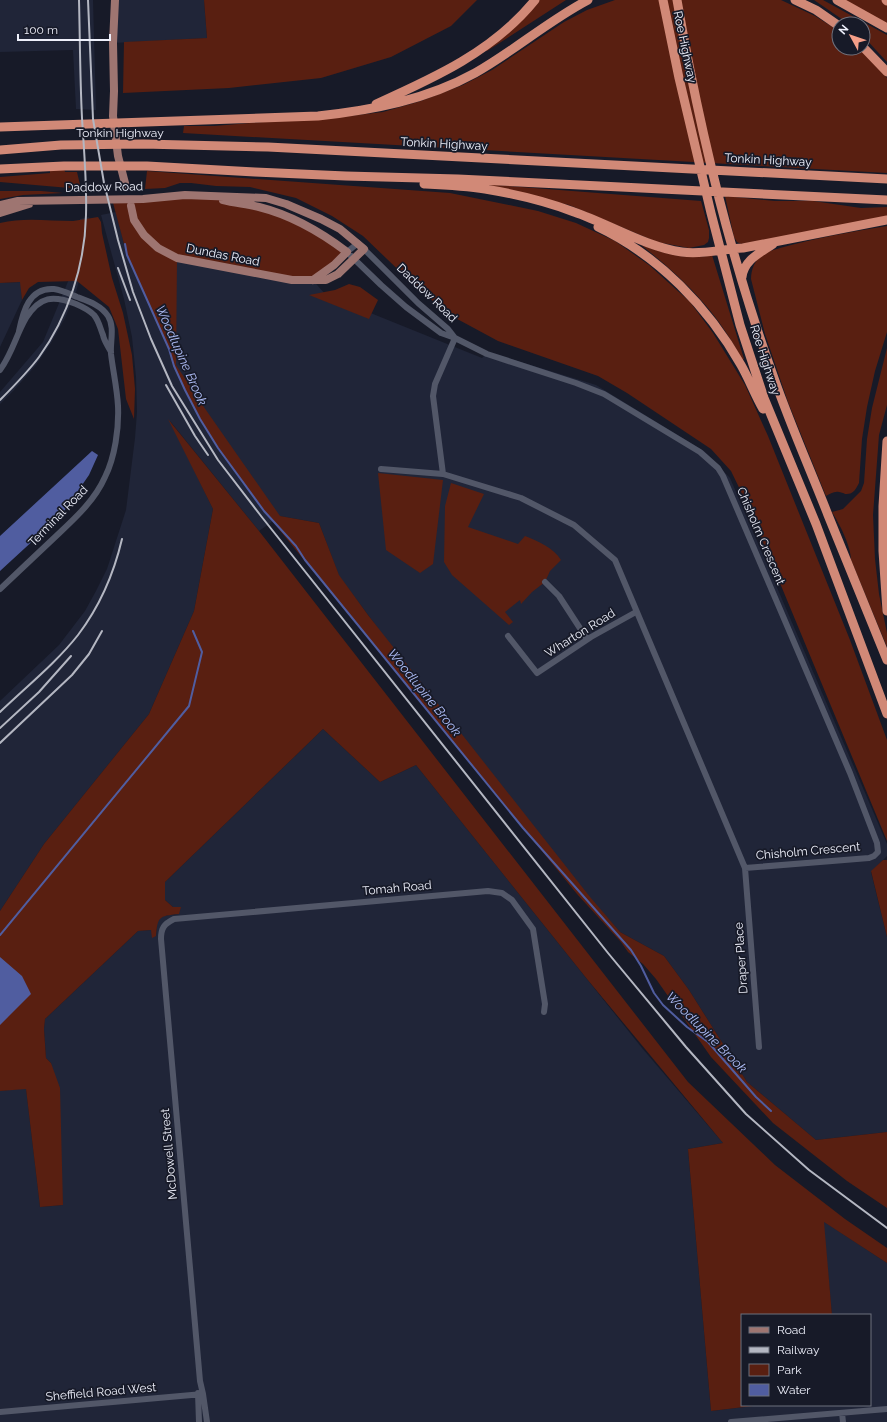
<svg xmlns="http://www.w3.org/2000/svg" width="887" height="1422" font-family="Raleway,sans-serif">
  <rect width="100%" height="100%" fill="#171a28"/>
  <path fill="#202538" d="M0,0H93L96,110L76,109L73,50L0,52Z
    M115,0H204L207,38L113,43Z
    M116,212L127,255L177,252L309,276L326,295L482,358L488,352L596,385L704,451L730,478L887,844V856L871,872L887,937V1132L816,1140L747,1082L689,990L664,956L620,932L527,828L339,576L319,523L280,516L259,531L170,421L213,509L194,611L149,714L44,844L0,911V701L59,645L85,611L96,591L107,569L126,510L135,438L137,412L136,377L132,337L124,299L101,215Z
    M89,217L84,262L76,292L65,318L51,343L36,365L14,390L0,404V392L43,342L74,267L80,219Z
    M21,282L22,300L0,347V283Z
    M323,729L380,782L416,765L642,1048L723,1143L688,1149L711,1411L761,1405H870V1315H832L823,1221L887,1263V1422H0V1091L26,1088L40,1207L63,1205L51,1063L46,1058L44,1029L45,1019L138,931L151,930L156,936L157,923L159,919L163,916L169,915L179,914L177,907H173L165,900V882Z"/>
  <path fill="#591f11" d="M204,0H477L451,26L391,57L321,78L229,88L123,93L124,42L207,38Z
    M536,0H566L487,51L485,48Z
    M615,0H781L815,16L839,31V48H859L882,71L887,78V173L183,133L184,126H214L275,121L324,119L383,112L421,101L463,85L492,70L564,22L587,10Z
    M814,0H823L887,35V62L863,36V24H849Z
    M839,0H883L887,3V26Z
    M64,168L65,172H77L81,189L0,182V177L50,173V170Z
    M147,171L450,193L538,211L576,223L615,241L649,265L690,302L713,333L745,385L768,436L850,640L887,740V841L748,506L731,471L711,449L627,393L598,376L498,341L448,314L412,283L363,236L332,216L296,198L250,187L216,186L191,183H180L165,188L145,189Z
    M484,184L701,201L709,230V238L708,242L704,245L689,248L657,242L569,205Z
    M0,191H41L63,193L23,195L0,199Z
    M211,195L285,216L347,252L313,280L177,259L176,365L199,400L280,516L319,523L339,575L368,615L590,897L620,932L664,956L689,990L747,1082L816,1140L887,1132V1208L847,1181L773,1123L711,1057L656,979L643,964L628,952L621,942L577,894L264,511L218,448L200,419L185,390L174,366L169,349L127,255L112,199Z
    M725,196L775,201H813L861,208L887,207V218L741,244L737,242L734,237Z
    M98,217L101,222L102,233L112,278L123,313L132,355L135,389L134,419L126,399L118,329L109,307L77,281L38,282L29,288L22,300L20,282L0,283V223C24,217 49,221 73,221C82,220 90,218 98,217Z
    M887,226V332L875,371L867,407L862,439L859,483C856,489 853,495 845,494C844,493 840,492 839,492C834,491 830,494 826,496L788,402L765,334L751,279C751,269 755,260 763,254C767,251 775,250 780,248C815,238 851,232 887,226Z
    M641,245C663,253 688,261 712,255L744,359L742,360C719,313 682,277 641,245Z
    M349,284L360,287L378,300L369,319L309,295L335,290Z
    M887,348V405L879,435L873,515L875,559L879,594L887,633V647L851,560C851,546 839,523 832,512L843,509L861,491L864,483L867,439L872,408Z
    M168,419L259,531L688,1082L775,1165L845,1219L887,1248V1263L824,1222L832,1315H742V1405H761L711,1411L688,1149L723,1143L587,979L416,765L380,782L323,729L165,882V900L173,907H181L179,914C158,916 158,917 156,936L152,938L151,930L138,931L45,1019L44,1029L46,1058L51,1063L60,1088L63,1205L40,1207L26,1089L0,1091V911L44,844L149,714L194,611L213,509Z
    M378,473L443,480L433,564L420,573L386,550Z
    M451,483L484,494L468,527L518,544L525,536C538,541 554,548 561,560L550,571L545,582L532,592L521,604L520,600L505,612L513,622L509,625L452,575L444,562L445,506Z
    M883,860H887V937L871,871Z"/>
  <path fill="#505da0" d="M92,451L98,455L89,475L62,514L0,571V536Z
    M0,957L22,976L31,994L0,1025Z"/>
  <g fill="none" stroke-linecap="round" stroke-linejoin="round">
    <path stroke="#505da0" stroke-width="2" d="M125,244L127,255L169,349L174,366L185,390L200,419L218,448L264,511L296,546L305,560L523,828L631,950L641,966L654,993L663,1005L687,1027L708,1042L756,1097L771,1111
      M0,935L189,706L202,652L193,631"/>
    <path stroke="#525768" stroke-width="6" d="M358,243L347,252L381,285L406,307L441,333L455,338L487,354L576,383L604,394L700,452L718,468L723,476L850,773L877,843L878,852L874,856L869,858L745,868L615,560L574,525L521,498L443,474L433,396L435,384L455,338
      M364,249L418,303L448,329L455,338
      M0,370C12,354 16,335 26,318C40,296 53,295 76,304C83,307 89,310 94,315C99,321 100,328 103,335C104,341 108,346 111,352
      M381,469L443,474
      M545,582L559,596L587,639
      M0,589C18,572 35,556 53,539C73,520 94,502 105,477C115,457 119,428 118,406C117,388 113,371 111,354C110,342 115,327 108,316C101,305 88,301 77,297C70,294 62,290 54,289C29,287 23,312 19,331
      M508,636L537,673L591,637L636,612
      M745,868L759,1047
      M198,1393L199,1422
      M0,1412L203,1394
      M842,1413L843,1422
      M207,1422L203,1394L200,1381L161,939C161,928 164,924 174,919L488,891L502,893L512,900L533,929L545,1004L544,1012
      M731,1422L887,1409"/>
    <path stroke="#9e7571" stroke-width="8" d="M115,0L113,43L114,91L113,116L118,156L126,187
      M223,200C235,203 247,204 259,207C291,215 322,233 347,252L334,265L313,280
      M0,205L18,201L143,199L185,195L266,198L286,204L321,219L340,229L364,249L338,274L326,280H292L177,258L158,248L144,235L134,220L131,206
      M0,213L29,204"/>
    <path stroke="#d18977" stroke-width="9" d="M663,0L679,78L711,213L740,325L764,398L816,524L887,714
      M677,0C699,127 730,257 774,378C790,424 810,469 828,515C848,563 867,612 887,660
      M795,0L816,10L839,26
      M837,0L887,28
      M886,0L887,1
      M863,47L887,72
      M376,104C434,78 494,51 535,0
      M0,127L318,116C373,110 426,100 475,73C514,51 548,21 588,0
      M0,150L61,145L143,144L268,147L887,179
      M0,169L64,166H147L255,172L346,176L458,179L887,200
      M424,184C444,185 465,186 485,189C515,194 545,201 574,212C609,224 646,247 682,252C703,255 722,249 743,248L887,220
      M598,227C659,256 708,307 741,365C749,379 755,395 763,409
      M742,277C744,260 760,253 773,244
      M887,441L883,506V551L887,611"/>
    <path stroke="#b4b7c2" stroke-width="2" d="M88,0L93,119L104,183L118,240L133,292L151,339L172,386L218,460L261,516L608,953L686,1047L746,1114L809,1170L887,1228
      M118,268L130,300
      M166,385L195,436L208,455
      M0,400C14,386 27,373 39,357C68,317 85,265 86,215C87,183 84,151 82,118C80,79 80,39 79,0
      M0,712C26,687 56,663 78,635C100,606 114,573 122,539
      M0,728L39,692L71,656
      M0,743L72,675L89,654L102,631"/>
  </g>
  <g text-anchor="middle" stroke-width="3.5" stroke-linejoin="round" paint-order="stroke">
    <g font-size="12" fill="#eef0fb" stroke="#171a28">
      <text transform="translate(685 47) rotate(78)" y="4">Roe Highway</text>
      <text x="120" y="137">Tonkin Highway</text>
      <text transform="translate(444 144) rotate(3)" y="4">Tonkin Highway</text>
      <text transform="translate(768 160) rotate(3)" y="4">Tonkin Highway</text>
      <text transform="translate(104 187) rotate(-1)" y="4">Daddow Road</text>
      <text transform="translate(223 255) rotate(11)" y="4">Dundas Road</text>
      <text transform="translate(427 293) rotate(44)" y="4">Daddow Road</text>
      <text transform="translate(765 360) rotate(72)" y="4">Roe Highway</text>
      <text transform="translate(58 516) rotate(-46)" y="4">Terminal Road</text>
      <text transform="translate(761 536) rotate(67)" y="4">Chisholm Crescent</text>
      <text transform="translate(580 633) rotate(-32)" y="4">Wharton Road</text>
      <text transform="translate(808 851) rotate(-5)" y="4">Chisholm Crescent</text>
      <text transform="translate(397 888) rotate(-5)" y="4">Tomah Road</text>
      <text transform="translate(741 958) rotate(-94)" y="4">Draper Place</text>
      <text transform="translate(169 1154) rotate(-95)" y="4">McDowell Street</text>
      <text transform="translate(101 1392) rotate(-5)" y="4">Sheffield Road West</text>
    </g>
    <g font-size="13" font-style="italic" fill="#b0bef8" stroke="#171a28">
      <text transform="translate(182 355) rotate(66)" y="5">Woodlupine Brook</text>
      <text transform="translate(425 692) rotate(51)" y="5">Woodlupine Brook</text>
      <text transform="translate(707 1032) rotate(45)" y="5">Woodlupine Brook</text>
    </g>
  </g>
  <rect x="741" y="1314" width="130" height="92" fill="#171a28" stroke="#6d707c"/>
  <rect x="749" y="1327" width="20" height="6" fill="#9e7571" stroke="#6d707c"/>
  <text x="777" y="1334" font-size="12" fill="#eef0fb">Road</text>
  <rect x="749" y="1347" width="20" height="6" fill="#b4b7c2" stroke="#6d707c"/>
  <text x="777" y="1354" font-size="12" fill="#eef0fb">Railway</text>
  <rect x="749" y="1364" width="20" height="12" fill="#591f11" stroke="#6d707c"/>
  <text x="777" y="1374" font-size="12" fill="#eef0fb">Park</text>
  <rect x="749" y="1384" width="20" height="12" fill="#505da0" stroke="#6d707c"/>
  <text x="777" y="1394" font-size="12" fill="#eef0fb">Water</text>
  <g transform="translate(851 36) rotate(310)"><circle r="19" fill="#171a28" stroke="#6d707c"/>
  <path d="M0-3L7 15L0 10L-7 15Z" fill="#f49e88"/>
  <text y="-6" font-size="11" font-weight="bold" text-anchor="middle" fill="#eef0fb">N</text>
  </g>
  <path d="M18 34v6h92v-6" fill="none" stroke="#eef0fb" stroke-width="2"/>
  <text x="24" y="34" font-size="12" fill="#eef0fb" stroke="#171a28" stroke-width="3" paint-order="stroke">100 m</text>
</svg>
